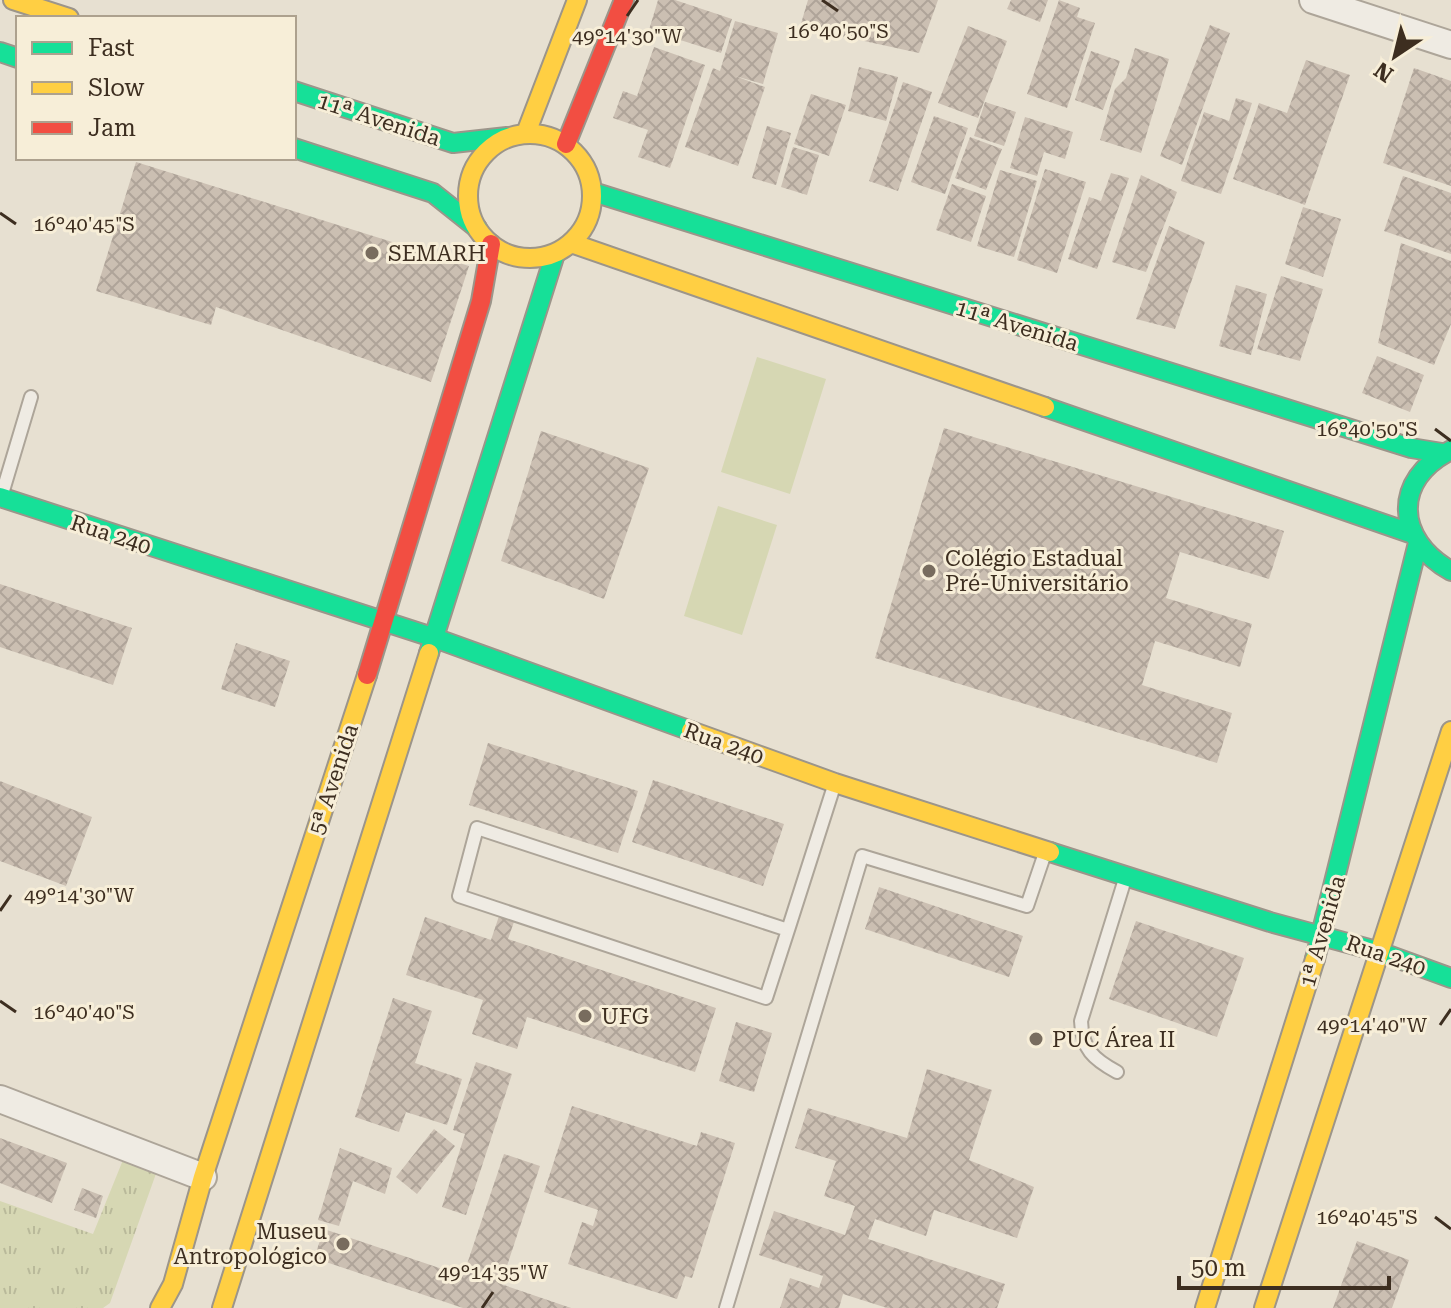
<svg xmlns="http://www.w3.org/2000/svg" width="1451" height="1308" font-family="'Roboto Serif',serif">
  <defs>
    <pattern id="park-tufts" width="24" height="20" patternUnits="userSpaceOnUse" patternTransform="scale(2)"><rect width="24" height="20" fill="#d6d7b3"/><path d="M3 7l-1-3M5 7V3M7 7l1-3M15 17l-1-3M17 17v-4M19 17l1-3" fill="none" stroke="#b9b99a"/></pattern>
    <pattern id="building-cross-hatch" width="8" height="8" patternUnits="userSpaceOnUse" patternTransform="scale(2)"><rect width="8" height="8" fill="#cbbfb2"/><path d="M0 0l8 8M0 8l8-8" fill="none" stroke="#afa499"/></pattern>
  </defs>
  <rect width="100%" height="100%" fill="#e7e0d1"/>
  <path fill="url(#park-tufts)" d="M125,1155L158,1168L110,1303L103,1308H0V1201L93,1234Z"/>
  <path fill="#d6d7b3" d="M757,357L826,379L790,494L721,472Z
    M718,506L777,525L742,635L684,616Z"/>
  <path fill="url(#building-cross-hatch)" d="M658,0H675L732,19L721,53L649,30Z
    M808,0H938L919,53L800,27Z
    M1011,0H1048L1040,22L1007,9Z
    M1059,0L1080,8L1077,17L1095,23L1067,108L1027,94Z
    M735,21L778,33L763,84L735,76L765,87L738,166L685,147L713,68L720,71Z
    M1210,25L1230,33L1182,165L1160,156Z
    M968,26L1007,41L978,118L938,103Z
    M654,47L705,65L670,168L638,157L648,130L613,118L623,91L637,96Z
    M1135,48L1169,59L1141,153L1100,140L1115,89L1126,78Z
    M1091,51L1120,61L1103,110L1075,100Z
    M1306,60L1350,75L1305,205L1233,179L1259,103L1287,113Z
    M859,67L898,77L886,121L848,111Z
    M1414,68L1451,81V186L1383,163Z
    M903,82L932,92L898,191L869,181Z
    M811,94L846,105L829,156L794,144Z
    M1236,98L1252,103L1221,194L1181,181L1204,112L1229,121Z
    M985,102L1016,112L1004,146L974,136Z
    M934,116L968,128L945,194L911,182Z
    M1025,117L1073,132L1065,159L1044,152L1037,176L1010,168Z
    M767,126L791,133L776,185L752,178Z
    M970,137L1002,149L986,190L955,178Z
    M793,147L819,155L807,195L781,187Z
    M136,162L469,266L431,382L216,307L211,325L96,291Z
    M1045,169L1086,182L1057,273L1017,260Z
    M1000,170L1037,181L1014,257L977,246Z
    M1111,173L1129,178L1097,269L1068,259L1089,197L1101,201Z
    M1141,175L1177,192L1146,272L1112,262Z
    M1403,176L1451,193V254L1384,231Z
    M952,184L986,196L971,242L936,230Z
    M1303,207L1341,219L1323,277L1285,264Z
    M1169,226L1205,242L1175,329L1136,319Z
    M1401,243L1451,261V324L1434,365L1378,343Z
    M1281,276L1323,289L1300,361L1257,349Z
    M1236,285L1267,294L1251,355L1219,346Z
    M1377,356L1424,375L1410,412L1362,393Z
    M944,428L1284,531L1269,579L1180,552L1166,598L1252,624L1240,667L1155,641L1142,685L1232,713L1217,763L875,658Z
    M541,431L649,468L604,599L501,561Z
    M0,584L132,628L113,685L0,647Z
    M236,643L290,661L275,707L221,689Z
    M488,743L638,791L618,853L469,805Z
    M653,780L784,824L763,886L632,842Z
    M0,781L92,817L66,886L0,861Z
    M879,887L1023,936L1009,977L865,929Z
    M500,913L515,919L508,939L716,1008L695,1072L527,1017L517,1049L472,1034L483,1000L406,975L425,917L491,940Z
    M1136,921L1244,958L1217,1037L1109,999Z
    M393,998L432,1011L415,1063L462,1079L447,1125L406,1112L399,1132L355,1117Z
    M736,1022L772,1033L754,1092L719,1081Z
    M476,1062L512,1074L466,1215L442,1207L465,1134L453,1130Z
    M927,1069L992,1090L969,1160L1034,1187L1017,1238L934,1210L926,1236L875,1219L868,1239L1005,1284L997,1308H887L843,1294L839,1308H780L790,1278L819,1288L823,1276L759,1255L774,1211L845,1235L855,1206L824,1196L836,1161L795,1148L808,1108L907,1138Z
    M572,1106L697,1146L701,1132L735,1143L692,1278L685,1276L677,1299L568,1264L582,1222L593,1226L598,1210L544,1192Z
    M434,1129L455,1146L417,1194L396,1177Z
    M0,1138L67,1163L52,1203L0,1183Z
    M340,1148L392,1168L385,1194L353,1181L339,1226L318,1220Z
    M504,1154L540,1166L501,1284L571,1308H463L314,1258L324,1229L463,1276Z
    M82,1188L103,1196L96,1218L74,1210Z
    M1357,1241L1409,1260L1392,1308H1333Z"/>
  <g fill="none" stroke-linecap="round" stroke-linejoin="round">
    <defs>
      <path id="lane" d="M2,494L31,397
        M477,828L788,930L766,998L459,896Z
        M788,930L834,786
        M1117,1072C1093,1059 1082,1049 1081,1021L1125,879
        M726,1308L862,856L1027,906L1045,853"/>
      <path id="street" d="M1313,0L1451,45
        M0,1099L203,1177"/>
      <path id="fast" d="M0,52L18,58
        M294,91L453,143L507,137
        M294,148L433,193L477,228
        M593,192L1411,448L1442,453
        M1045,407L1410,533
        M1451,450C1392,479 1395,540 1451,571
        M0,497L432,637L691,731
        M429,653L555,254
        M1050,852L1270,922L1377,951L1451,978
        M1315,959L1417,547"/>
      <path id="slow" d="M13,0L69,18
        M526,133L577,0
        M468 196a62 62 0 1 1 124 0a62 62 0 1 1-124 0Z
        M571,243L1045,407
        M691,731L835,783L1050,852
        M160,1308L173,1284L203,1177L367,675
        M222,1308L429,653
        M1205,1308L1315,959
        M1264,1308L1451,731"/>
      <path id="jam" d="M566,144L624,0
        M367,675L481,301L491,244"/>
    </defs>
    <use href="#lane" stroke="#ada599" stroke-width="16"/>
    <use href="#street" stroke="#ada599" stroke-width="30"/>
    <use href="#fast" stroke="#9c958a" stroke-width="22"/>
    <use href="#slow" stroke="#9c958a" stroke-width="22"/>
    <use href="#jam" stroke="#9c958a" stroke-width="22"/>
    <use href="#lane" stroke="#efebe3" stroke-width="12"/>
    <use href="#street" stroke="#efebe3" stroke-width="26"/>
    <use href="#fast" stroke="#16e098" stroke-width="18"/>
    <use href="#slow" stroke="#ffcf43" stroke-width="18"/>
    <use href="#jam" stroke="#f24e42" stroke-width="18"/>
  </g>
  <path fill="none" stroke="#3d2e20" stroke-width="3" d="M822,0L838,11M627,16L638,0M0,213L16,224M1435,429L1451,441M0,911L11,895M0,1001L16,1012M1440,1025L1451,1009M1435,1217L1451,1229M482,1308L493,1292"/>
  <g fill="#786c5e" stroke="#f7eed8" stroke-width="3">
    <circle cx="372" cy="253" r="8"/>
    <circle cx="929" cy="571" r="8"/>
    <circle cx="585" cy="1016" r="8"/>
    <circle cx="1036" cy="1039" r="8"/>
    <circle cx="343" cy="1244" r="8"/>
  </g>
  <g text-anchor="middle" stroke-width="6" stroke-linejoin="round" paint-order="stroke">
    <g font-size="22" fill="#3d2e20" stroke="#f7eed8">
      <text transform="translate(379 119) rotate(18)" y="8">11ª Avenida</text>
      <text transform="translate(1017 325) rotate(17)" y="8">11ª Avenida</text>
      <text transform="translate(111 534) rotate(18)" y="8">Rua 240</text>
      <text transform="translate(724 743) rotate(20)" y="8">Rua 240</text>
      <text transform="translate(333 779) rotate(-72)" y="8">5ª Avenida</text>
      <text transform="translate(1322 931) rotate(-74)" y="8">1ª Avenida</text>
      <text transform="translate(1386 955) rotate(19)" y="8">Rua 240</text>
    </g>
    <g font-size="22" fill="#3d2e20" stroke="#f7eed8" text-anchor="start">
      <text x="388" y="261">SEMARH</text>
      <text x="945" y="566">Colégio Estadual<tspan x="945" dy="25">Pré-Universitário</tspan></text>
      <text x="601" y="1024">UFG</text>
      <text x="1052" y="1047">PUC Área II</text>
      <text x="327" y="1239" text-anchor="end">Museu<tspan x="327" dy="25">Antropológico</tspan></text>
    </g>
  </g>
  <g font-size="20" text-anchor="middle" fill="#3d2e20" stroke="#f7eed8" stroke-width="6" stroke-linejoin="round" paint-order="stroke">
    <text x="838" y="38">16°40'50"S</text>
    <text x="627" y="43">49°14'30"W</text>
    <text x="84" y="231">16°40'45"S</text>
    <text x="1367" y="436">16°40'50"S</text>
    <text x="79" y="902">49°14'30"W</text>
    <text x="84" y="1019">16°40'40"S</text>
    <text x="1372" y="1032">49°14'40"W</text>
    <text x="1367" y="1224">16°40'45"S</text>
    <text x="493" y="1279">49°14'35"W</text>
  </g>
  <rect x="16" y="16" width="280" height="144" fill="#f7eed8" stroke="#ada18e" stroke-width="2"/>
  <rect x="32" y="42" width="40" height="12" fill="#16e098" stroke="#ada18e" stroke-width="2"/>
  <text x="88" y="56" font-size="24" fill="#3d2e20">Fast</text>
  <rect x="32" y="82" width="40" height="12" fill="#ffcf43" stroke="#ada18e" stroke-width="2"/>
  <text x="88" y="96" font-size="24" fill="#3d2e20">Slow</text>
  <rect x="32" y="122" width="40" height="12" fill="#f24e42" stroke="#ada18e" stroke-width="2"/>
  <text x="88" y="136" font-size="24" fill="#3d2e20">Jam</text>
  <g transform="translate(1395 56) rotate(215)" stroke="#f7eed8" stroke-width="6" paint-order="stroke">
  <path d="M0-6L14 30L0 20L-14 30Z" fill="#3d2e20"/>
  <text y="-12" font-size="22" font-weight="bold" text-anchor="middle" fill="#3d2e20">N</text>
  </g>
  <path d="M1179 1276v12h210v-12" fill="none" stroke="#3d2e20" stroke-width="4"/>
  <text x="1191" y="1276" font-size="24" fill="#3d2e20" stroke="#f7eed8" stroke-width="6" paint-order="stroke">50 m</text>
</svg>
